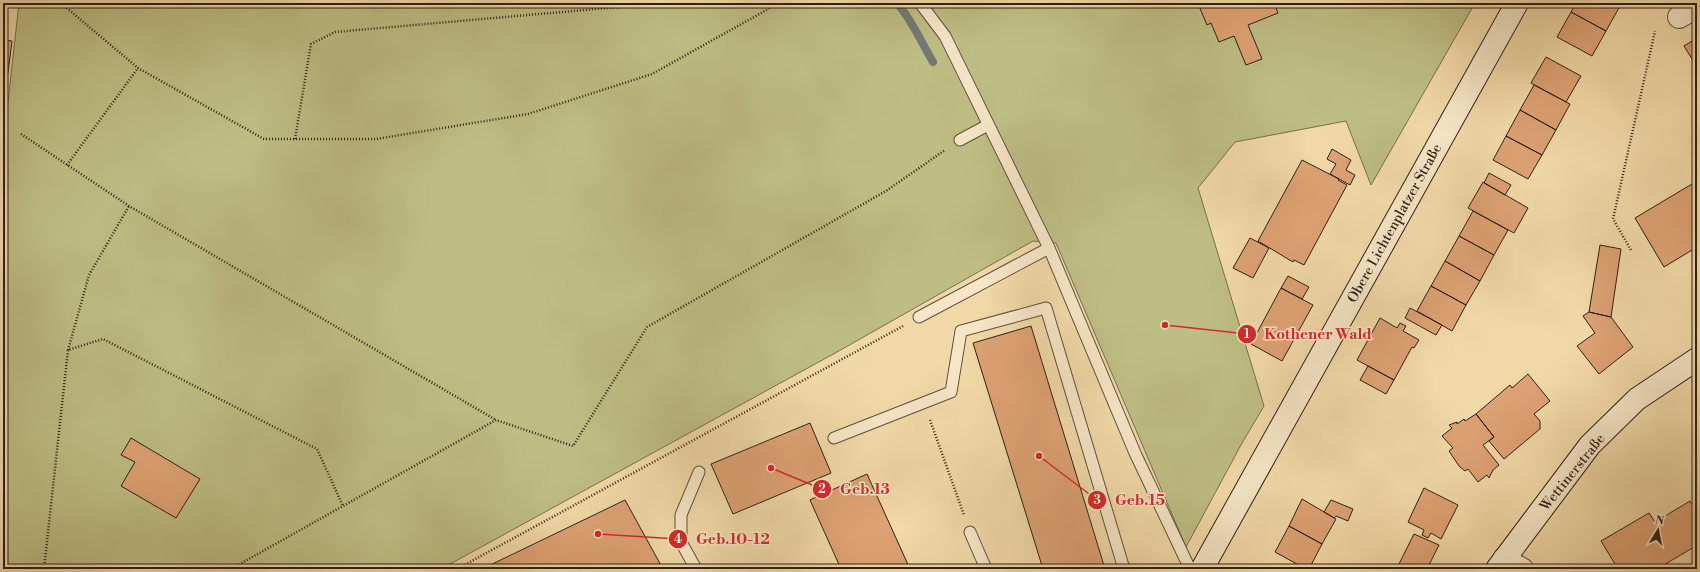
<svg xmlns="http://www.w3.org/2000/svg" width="1700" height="572" font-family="'Libre Bodoni',serif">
  <rect width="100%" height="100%" fill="#f1d9a7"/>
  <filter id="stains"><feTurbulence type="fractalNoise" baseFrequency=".005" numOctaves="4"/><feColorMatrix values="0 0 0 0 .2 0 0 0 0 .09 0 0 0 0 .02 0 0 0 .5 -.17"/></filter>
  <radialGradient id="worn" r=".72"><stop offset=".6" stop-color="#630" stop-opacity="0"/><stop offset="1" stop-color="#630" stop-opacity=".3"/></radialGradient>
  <path fill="#bebe84" stroke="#766e4f" d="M19,3H1475L1371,185L1346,121L1235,142L1198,188L1264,406L1242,443L1186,547L1056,243L1033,241L837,352L441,569H3V147Z"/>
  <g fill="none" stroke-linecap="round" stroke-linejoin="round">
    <path stroke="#727a76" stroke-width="8" d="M897,3C912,20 921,42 933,62"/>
  </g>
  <path fill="#dda273" stroke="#2d1f1a" d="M1203,3H1274L1278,13L1248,25L1262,59L1246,65L1234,36L1219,42L1211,23L1207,25L1199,6Z
    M1576,3H1615L1620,6L1606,31L1571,12Z
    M1571,12L1606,31L1592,56L1557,37Z
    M1697,38V67L1684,46Z
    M3,40L12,41L8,73H3Z
    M1546,57L1581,76L1566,102L1531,83Z
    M1534,85L1570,104L1556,130L1520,110Z
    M1520,110L1556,130L1542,155L1506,136Z
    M1506,136L1542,155L1528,179L1493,160Z
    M1332,149L1351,160L1346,170L1355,175L1350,185L1330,174L1336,164L1327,159Z
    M1302,160L1339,179L1338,180L1347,185L1304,265L1294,260L1293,262L1258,241Z
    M1489,173L1511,185L1505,195L1484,183Z
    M1697,181V247L1664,267L1635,218Z
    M1483,182L1528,208L1514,233L1468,208Z
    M1473,211L1508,230L1494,255L1459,236Z
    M1459,236L1494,255L1480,281L1445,261Z
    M1250,238L1269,248L1253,278L1233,268Z
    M1600,245L1621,249L1611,317L1589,312Z
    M1445,261L1480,281L1466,305L1431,286Z
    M1288,276L1309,287L1302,299L1281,288Z
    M1431,286L1466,305L1452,331L1417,311Z
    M1281,288L1313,305L1282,361L1251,344Z
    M1410,308L1442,325L1436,335L1405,318Z
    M1589,312L1611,317L1633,347L1599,374L1577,346L1595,333L1583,316Z
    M1380,318L1397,328L1400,323L1406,326L1403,331L1419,340L1414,348L1412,347L1394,380L1357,360Z
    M1031,326L1105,569H1043L973,343Z
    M1368,366L1394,380L1386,394L1360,380Z
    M1528,374L1550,401L1534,414L1540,421V429L1504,459L1489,441L1494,437L1476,414L1510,385L1512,388Z
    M1476,414L1494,437L1483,445L1499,465L1493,470L1489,478L1487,475L1478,482L1468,469L1465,471L1459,466L1449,451L1453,448L1442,436L1452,428L1449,425L1457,422V424L1464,419L1465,421Z
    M810,423L831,473L733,514L711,464Z
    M131,438L200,479L176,518L121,486L135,462L121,455Z
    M867,474L910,569H841L810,500Z
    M1424,488L1458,505L1441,539L1431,533L1428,538L1422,535L1424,530L1408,522Z
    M1302,499L1336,519L1322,544L1289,526Z
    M625,500L663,569H482Z
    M1331,500L1353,509L1348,521L1336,516L1334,518L1324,512Z
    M1690,501L1697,513V552L1694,547L1657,569H1618L1601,541L1649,513L1655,522Z
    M1289,526L1322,544L1309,569H1306L1275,552Z
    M1414,534L1439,545L1427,569H1399L1397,568Z"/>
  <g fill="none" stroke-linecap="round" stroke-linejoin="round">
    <defs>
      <path id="lane" d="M920,3L945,36L1049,248L1135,453L1190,569
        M960,140L988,125
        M919,317L1049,248
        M834,438L951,392L961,331L1046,308L1124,569
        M970,532L986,569
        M696,569L681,542V515L699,472"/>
      <path id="street" d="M1679,17L1697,7
        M1504,559L1522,569"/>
      <path id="secondary" d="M1202,569L1517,3
        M1497,569L1590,445L1637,399L1697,359"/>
    </defs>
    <use href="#lane" stroke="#5e4e3d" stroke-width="13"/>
    <use href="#street" stroke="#5e4e3d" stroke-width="24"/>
    <use href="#secondary" stroke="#2d1f1a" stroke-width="24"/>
    <path stroke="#2d1f1a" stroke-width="2.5" stroke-dasharray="1 2" stroke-linecap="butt" d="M62,4L138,68L264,139H376L528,114L652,74L779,3
      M21,134L129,206L496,420
      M295,139L311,44L335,32L664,3
      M67,165L138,68
      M1631,250L1613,219L1655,31
      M68,350L89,275L129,206
      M930,420L964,515
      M44,569L68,350L103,339L317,449L343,506
      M231,569L496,420L573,446L647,327L886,191L945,150
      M457,569L903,326"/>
    <use href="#lane" stroke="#f6e6c6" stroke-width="11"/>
    <use href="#street" stroke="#f6e6c6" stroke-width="22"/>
    <use href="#secondary" stroke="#f6e6c6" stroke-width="22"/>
  </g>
  <g text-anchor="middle" stroke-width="3" stroke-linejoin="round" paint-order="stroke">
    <g font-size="14" fill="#2d1f1a" stroke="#f6e6c6">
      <text transform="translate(1394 223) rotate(-61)" y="5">Obere Lichtenplatzer Straße</text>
      <text transform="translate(1572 472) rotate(-51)" y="5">Wettinerstraße</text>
    </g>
  </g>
  <path fill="none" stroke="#d62828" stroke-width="1.5" d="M1165 325L1247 334M771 468L822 489M1039 456L1097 500M598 534L678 539"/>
  <g fill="#d62828" stroke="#f6e6c6" stroke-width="1.5">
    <circle cx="1165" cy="325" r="4"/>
    <circle cx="771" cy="468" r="4"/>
    <circle cx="1039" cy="456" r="4"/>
    <circle cx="598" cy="534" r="4"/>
    <circle cx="1247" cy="334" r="10"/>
    <circle cx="822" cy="489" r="10"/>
    <circle cx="1097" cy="500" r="10"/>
    <circle cx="678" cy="539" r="10"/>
  </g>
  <g font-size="12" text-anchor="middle" font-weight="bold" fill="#fff">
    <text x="1247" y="338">1</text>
    <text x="822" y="493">2</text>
    <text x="1097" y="504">3</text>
    <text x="678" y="543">4</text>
  </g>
  <g font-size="15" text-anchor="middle" font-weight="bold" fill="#d62828" stroke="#f6e6c6" stroke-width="3" stroke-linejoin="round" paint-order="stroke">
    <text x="1318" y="339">Kothener Wald</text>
    <text x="865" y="494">Geb.13</text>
    <text x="1140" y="505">Geb.15</text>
    <text x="733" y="544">Geb.10-12</text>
  </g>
  <rect width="1700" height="572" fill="none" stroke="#f1d9a7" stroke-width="16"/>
  <rect x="4" y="4" width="1692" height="564" fill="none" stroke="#2d1f1a" stroke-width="2"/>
  <rect x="8" y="8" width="1684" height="556" fill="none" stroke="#2d1f1a"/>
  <g transform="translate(1658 530) rotate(10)" stroke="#f6e6c6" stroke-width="3" paint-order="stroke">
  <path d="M0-3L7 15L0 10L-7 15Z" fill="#2d1f1a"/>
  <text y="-6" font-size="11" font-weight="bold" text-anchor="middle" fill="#2d1f1a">N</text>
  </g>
  <rect width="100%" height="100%" filter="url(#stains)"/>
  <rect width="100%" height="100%" fill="url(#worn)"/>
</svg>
